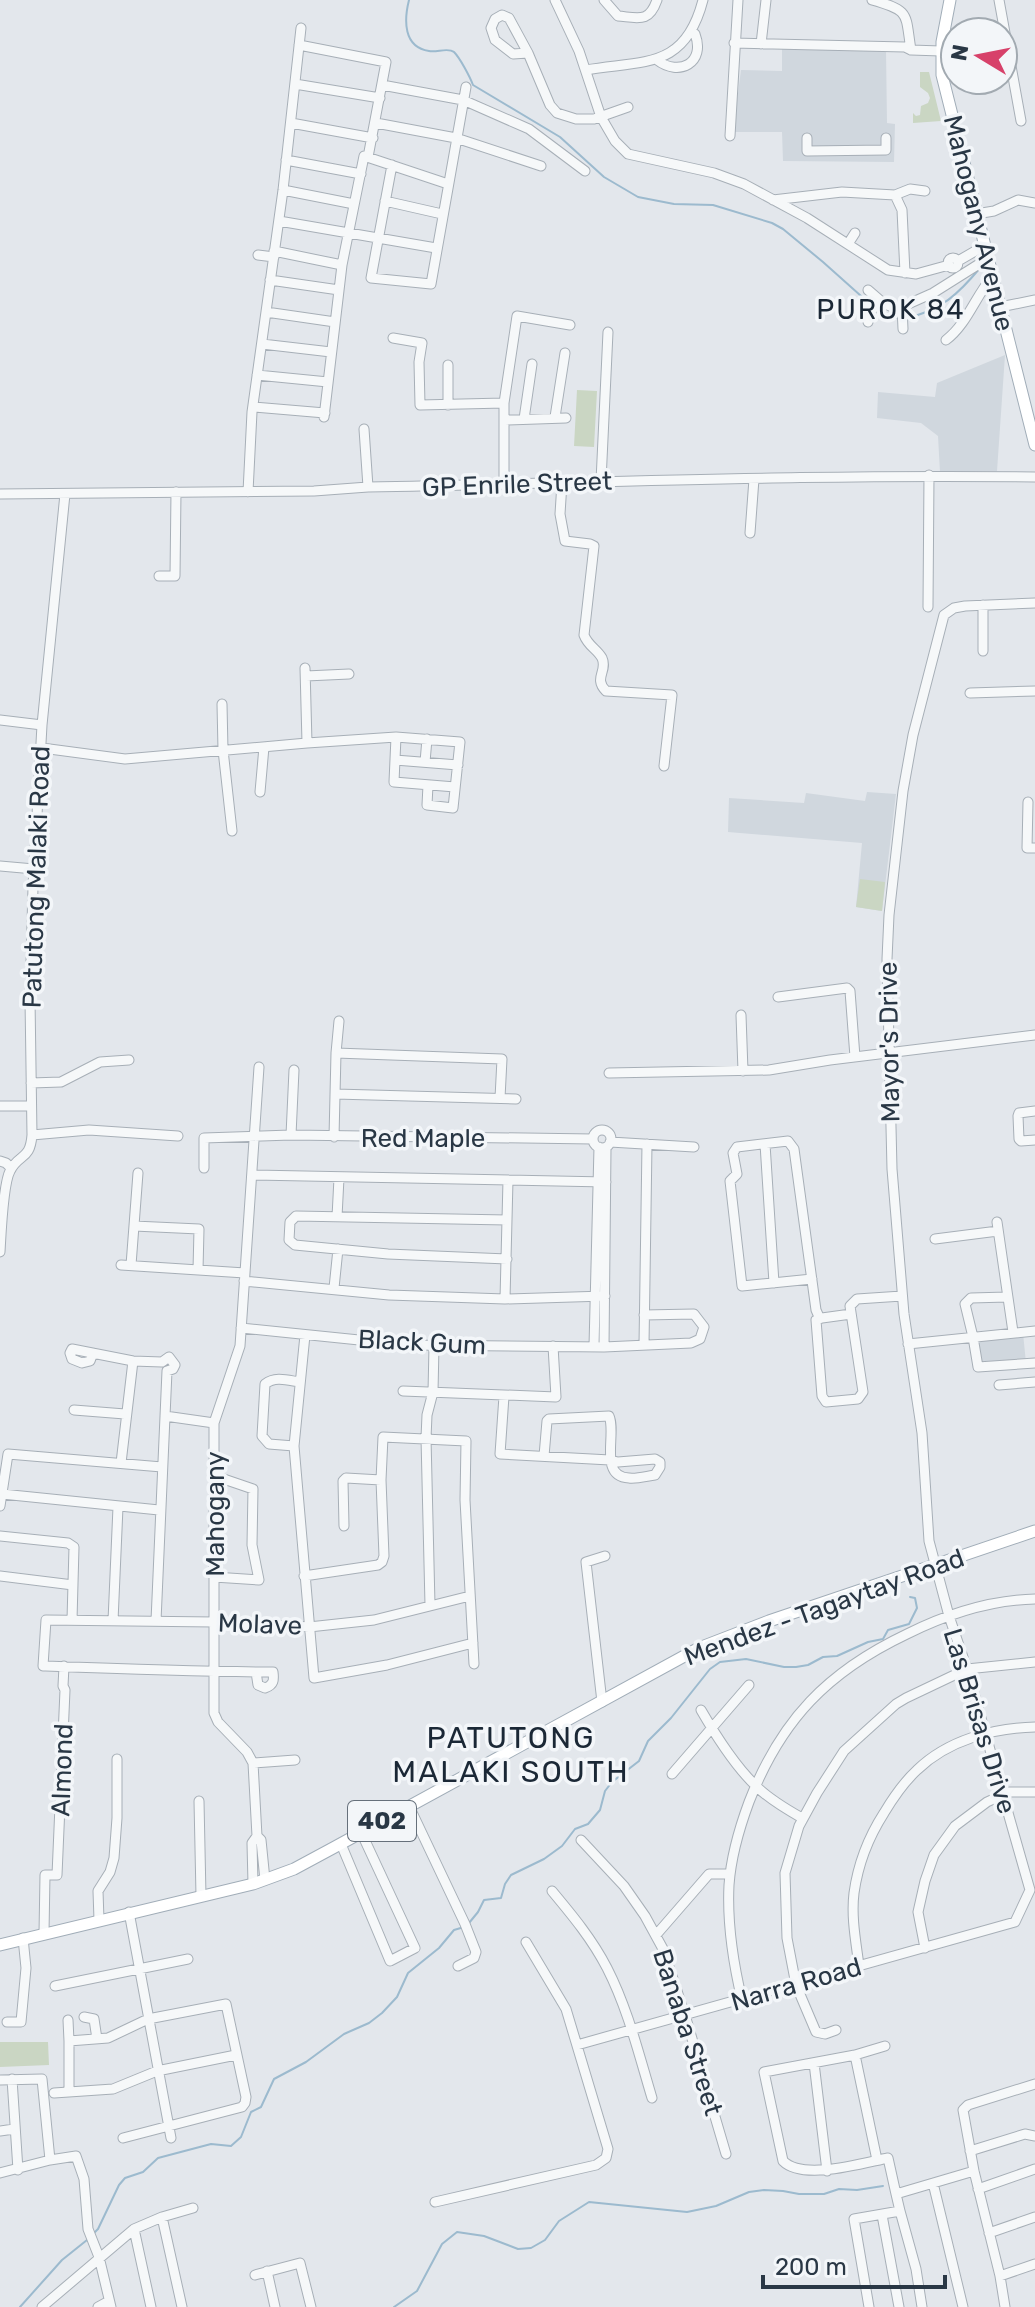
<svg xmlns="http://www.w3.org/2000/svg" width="1035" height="2307" font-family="Rubik,sans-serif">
  <rect width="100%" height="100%" fill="#e3e7ec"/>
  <path fill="#d0d7de" d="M782,49L886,50L887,123L895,124L894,162L783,161L782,132H733L741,70L782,71Z
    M1005,355L997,471L940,472L938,436L921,423L877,418L878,392L935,397L937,383Z
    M867,792L896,794L882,911L856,907L862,843L728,832L729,798L804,803L806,793L865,801Z
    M1023,1333L1026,1363L980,1366L976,1338Z"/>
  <path fill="#cad6c3" d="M920,72H929L941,121L913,123V113L916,116L920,115L921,106L928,103L930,98L928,93L920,87Z
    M577,390L597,391L594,447L574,446Z
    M860,879L885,882L882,911L856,907Z
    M0,2042H48L49,2065L0,2067Z"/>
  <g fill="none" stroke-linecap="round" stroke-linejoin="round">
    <path stroke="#9cbace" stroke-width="2" d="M409,0C404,20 403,47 429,51C436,53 448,47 454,52C460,58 470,77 473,85L560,137L604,177L638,197L674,204L713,205L772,223L783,229L823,262L870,304
      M878,311L884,315L898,318
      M908,317C940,312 960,292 980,268
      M469,1923L478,1912L484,1900L501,1898L505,1884L511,1875L544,1859L562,1846L575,1829L588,1824L600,1810L605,1791L612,1782L639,1761L648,1741L671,1718L710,1669L720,1662L746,1659L784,1667H796L808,1665L823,1657L837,1656L868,1642L883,1639L888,1630L909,1624L917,1608L915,1598L910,1597
      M94,2233L98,2229L119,2185L125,2178L143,2172L158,2158L211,2144L231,2146L241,2137L251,2112L261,2107L274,2079L306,2062L344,2034L369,2023L382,2013L397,1997L408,1973L439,1948L454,1930L464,1927
      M20,2307L62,2260L87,2240
      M394,2307L417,2291L442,2244L457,2232L484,2236L518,2249L531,2248L545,2240L559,2221L589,2202L687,2212L716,2206L749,2192L764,2190L783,2191L799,2194H824L839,2189L857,2190L883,2186"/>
    <defs>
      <path id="minor" d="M555,0L579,51L601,117L615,141L628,154L714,173L744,184L807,218L888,270L916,274L949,265
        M604,0L618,16C639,18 649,23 657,0
        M872,0C911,11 905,13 911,50
        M999,0L1021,121
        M734,43L905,47L911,50L941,51
        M761,44L766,0
        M299,45L386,62L368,157
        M528,53L513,54L495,40L491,28L495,19L502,15L509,18L528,53L550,105L557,113L576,119H594L628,107
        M657,60C679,77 706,63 695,34L691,32
        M586,70C644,60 685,70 703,0
        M295,84L380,98
        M382,85L463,100L529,129L585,171
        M291,123L373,138
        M376,123L456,138L541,166
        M730,136L738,0
        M807,138V151L886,150V138
        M286,160L361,174
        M392,165L371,278L431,284L466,87
        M283,190L354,204
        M895,195L910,189L925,191
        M773,200L842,192L895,195L902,210L905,273
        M385,201L442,214
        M976,214L994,211L1018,200L1035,203
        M279,221L436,248
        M848,244L855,233
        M274,251L342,265
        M258,255L274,257
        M948 263a5 5 0 1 1 10 0a5 5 0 1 1-10 0Z
        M958,261L984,246
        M270,280L339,290
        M868,290L883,303L897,309L933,293L987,259
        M902,307L903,329
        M1000,307L1035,300
        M266,312L335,322
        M868,322L871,311L880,301
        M393,338L422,343L419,362L420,405L504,403
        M946,340C967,324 975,297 992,277
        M262,344L331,352
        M448,365V405
        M257,375L328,382
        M253,407L325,413
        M324,417L342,265L364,156L448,184
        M555,417L565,353
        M524,419L532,364
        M505,420L566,418
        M364,429L368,487
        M601,481L608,332
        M562,483L560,514L565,541L590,544L594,546L584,635C588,646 597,649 602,658C608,671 593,678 606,691L672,695L664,766
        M504,485V403L517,316L570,325
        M248,492L252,412L283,190L301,28
        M0,494L314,491L368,487C591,483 813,474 1035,477
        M750,533L754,479
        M159,576H175L176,492
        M983,605V651
        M928,607L929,475
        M305,668L307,743
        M306,676L349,674
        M970,693L1035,691
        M222,704L223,750L232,831
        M0,720L42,725
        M396,737L460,742L453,808L427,805L428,785
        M42,748L125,759L307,743L396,737L394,782L455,787
        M395,760L458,765
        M425,762L427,739
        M260,792L264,747
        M1028,802L1027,848H1035
        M0,866L34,869
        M778,997L847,988L850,991L855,1057
        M741,1015L743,1071
        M336,1053L502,1059L500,1098
        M259,1067L240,1346L214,1423V1713L218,1722L247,1752L253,1763L257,1836L261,1840L265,1880
        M609,1073L769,1070L830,1060L1035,1035
        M31,1083L61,1082L100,1062L129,1060
        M335,1094L516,1099
        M0,1106H31
        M1035,1111L1019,1113L1018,1116L1019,1139L1021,1141L1035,1140
        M593 1139a9 9 0 1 1 18 0a9 9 0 1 1-18 0Z
        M32,1135L89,1130L178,1136
        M291,1135L294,1070
        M334,1137L336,1053L339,1021
        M610,1142L694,1147
        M765,1144L774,1283
        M0,1161L6,1163L11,1168
        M204,1168V1138L291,1135L593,1139
        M252,1175L606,1182
        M337,1217L339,1178
        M997,1222L1013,1332
        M134,1226L199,1229L198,1270
        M935,1239L998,1231
        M0,1252C1,1235 3,1184 10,1171C19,1153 30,1161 32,1135L30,999L33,887L42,725L65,494
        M507,1259L388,1254L295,1245L289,1240L290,1222L296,1216L507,1220
        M121,1265L245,1273
        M131,1265L138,1173
        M812,1279L742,1286L730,1181L737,1174L733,1153L737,1147L788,1141L794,1149L816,1310L820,1319
        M244,1281L389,1295L505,1299L605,1296
        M334,1288L338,1249
        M1007,1297L971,1298L965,1304L973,1337L978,1367L1035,1363
        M505,1299L508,1180
        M851,1314L822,1318L816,1320L822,1396L826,1402L858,1399L863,1392L850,1306L857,1299L902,1296
        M241,1328L408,1345L604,1347L691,1343L700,1339L704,1327L694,1314L644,1315
        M305,1335L294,1446L314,1678L387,1665L473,1643
        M908,1344L1035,1331
        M644,1345L647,1144
        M594,1346L599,1147
        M604,1347L606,1148
        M93,1353L90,1361L82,1363L72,1359L70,1353L72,1349L133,1361L162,1362L169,1357L175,1365L173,1369L167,1371L156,1621
        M999,1385L1035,1382
        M403,1391L556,1397L553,1346
        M504,1396L500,1454L610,1460L618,1462L655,1459L660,1462V1467L655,1475C647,1476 637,1479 629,1478C598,1477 617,1433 609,1416L549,1419L547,1421L544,1456
        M74,1410L125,1414
        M165,1416L214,1423
        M294,1446L269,1444L262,1436L265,1384C275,1376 287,1380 299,1382
        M121,1463L133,1361
        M2,1494L159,1510
        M0,1506L8,1454L162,1467
        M344,1526L343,1481L346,1478L381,1480
        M0,1536L68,1543L74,1547L72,1620
        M0,1576L73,1585
        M304,1576L378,1565L382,1562L384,1556L381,1480L383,1437L466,1441L465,1500L474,1664
        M214,1577L259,1580L252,1545L253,1489L215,1476
        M430,1605L426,1438L427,1415L433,1392L434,1346
        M113,1621L118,1507
        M256,1672L258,1685L265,1688C274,1685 274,1680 273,1672C196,1672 120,1669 43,1666L46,1620L214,1622L309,1627L374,1620L470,1596
        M602,1702L586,1562L605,1556
        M701,1710C716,1736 734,1765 756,1786C769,1799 786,1809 802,1818
        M253,1763L295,1760
        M672,1774L749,1685
        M199,1801L201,1896
        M409,1806L465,1924L476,1952L474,1958L458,1966
        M581,1840L624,1886L645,1916L663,1949L685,2015L726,2154
        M341,1844L390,1961L415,1948L361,1832
        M253,1884L252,1843L257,1836
        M552,1891C572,1915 592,1939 607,1968C628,2009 639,2055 652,2098
        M129,1912L171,2138
        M99,1920L98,1891L110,1872L114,1858L117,1818V1759
        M44,1933L45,1875H57L65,1690L63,1686L64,1666
        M656,1935L709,1874H730
        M925,1948L918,1912L925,1881L934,1855L955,1826L987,1802L1009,1792H1035
        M859,1966C856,1942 851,1917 854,1893C858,1864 868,1838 884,1813C893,1798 904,1782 917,1770C948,1740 993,1728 1035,1727
        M55,1986L188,1959
        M742,2000C733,1962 727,1924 729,1885C731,1857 739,1829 749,1802C781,1720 827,1672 907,1634C947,1614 990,1600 1035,1599
        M84,2017L94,2019L97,2039
        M68,2020L69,2041L108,2038L148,2019L226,2004L246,2097L245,2103L242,2107L123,2138
        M7,2022H21L26,1968L23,1938
        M836,2030L825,2034L816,2032L796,1985L787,1938L785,1873L799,1826L817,1793L844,1751L896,1704L906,1698L967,1669L1035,1662
        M69,2041V2092
        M577,2045L1015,1922L1030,1890L967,1669L949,1616L929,1541L922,1433L904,1314L892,1169L887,959L889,915L903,791L913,735L944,615L954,608L965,606L1035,603
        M885,2046L855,2055L764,2072L783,2161C803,2181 863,2163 888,2158L896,2194
        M855,2055L877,2160
        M814,2063L827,2171
        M12,2079L18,2170
        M0,2080L42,2079L50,2160
        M54,2093L113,2089L157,2071L236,2055
        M0,2131L14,2129
        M970,2151L1025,2134L1035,2136
        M0,2173L50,2160L76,2156L84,2179L88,2229L99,2257L111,2307
        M933,2183L963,2307
        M978,2189L1035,2169
        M435,2202L596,2165L606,2158L608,2149L566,2009L526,1942
        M900,2211L896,2194L974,2171
        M882,2215L899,2307
        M162,2217L182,2307
        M134,2229L151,2307
        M989,2233L1035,2217
        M267,2271L275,2307
        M255,2275L300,2263L311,2307
        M1000,2276L1035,2264
        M42,2307L134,2229L162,2217L193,2208
        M98,2307L109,2301
        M869,2307L854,2219L900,2211L916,2269L922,2307
        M1005,2307L1000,2276L974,2171L963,2110L968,2105L1035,2084"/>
      <path id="major" d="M950,0L942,42V75L1035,445
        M0,1945L253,1884L294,1869L333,1848L699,1648L769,1621L1035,1531"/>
    </defs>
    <use href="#minor" stroke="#a7afb7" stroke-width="11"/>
    <use href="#major" stroke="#a1adb8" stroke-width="13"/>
    <use href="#minor" stroke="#f6f8f9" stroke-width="9"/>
    <use href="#major" stroke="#fff" stroke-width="11"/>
  </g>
  <g text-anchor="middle" stroke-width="7" stroke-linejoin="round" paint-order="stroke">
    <rect fill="#f3f6f9" stroke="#66707b" stroke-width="2" x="348" y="1801" width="68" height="40" rx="6"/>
    <g font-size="24" font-weight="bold" fill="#293745">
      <text x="382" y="1829">402</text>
    </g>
    <g font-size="26" fill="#293745" stroke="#f3f6f9">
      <text transform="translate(979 223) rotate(76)" y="9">Mahogany Avenue</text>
      <text transform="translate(517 484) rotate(-2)" y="9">GP Enrile Street</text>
      <text transform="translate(36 877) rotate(-88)" y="9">Patutong Malaki Road</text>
      <text transform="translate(889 1042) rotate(-91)" y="9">Mayor's Drive</text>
      <text x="423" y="1147">Red Maple</text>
      <text transform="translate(422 1342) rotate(3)" y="9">Black Gum</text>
      <text transform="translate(215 1514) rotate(-90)" y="9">Mahogany</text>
      <text transform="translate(824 1607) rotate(-20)" y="9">Mendez - Tagaytay Road</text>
      <text transform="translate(260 1624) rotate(2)" y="9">Molave</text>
      <text transform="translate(980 1721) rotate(73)" y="9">Las Brisas Drive</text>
      <text transform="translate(62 1770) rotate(-88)" y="9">Almond</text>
      <text transform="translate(796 1984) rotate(-16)" y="9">Narra Road</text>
      <text transform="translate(688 2032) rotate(72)" y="9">Banaba Street</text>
    </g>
    <g font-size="28" letter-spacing="2" fill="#1b2836" stroke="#f3f6f9">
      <text x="891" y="319">PUROK 84</text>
    </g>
    <g font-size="30" letter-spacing="2" fill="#1b2836" stroke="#f3f6f9">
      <text x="511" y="1748">PATUTONG<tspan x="511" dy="34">MALAKI SOUTH</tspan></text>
    </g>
  </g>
  <g transform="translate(979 56) rotate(280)"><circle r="38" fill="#f3f6f9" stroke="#a2aab1" stroke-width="2"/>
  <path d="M0-6L14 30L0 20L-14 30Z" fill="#d7416a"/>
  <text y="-12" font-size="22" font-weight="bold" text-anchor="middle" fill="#293745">N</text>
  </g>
  <path d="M763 2275v12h182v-12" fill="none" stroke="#293745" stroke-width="4"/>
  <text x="775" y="2275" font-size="24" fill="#293745" stroke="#f3f6f9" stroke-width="6" paint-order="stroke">200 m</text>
</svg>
